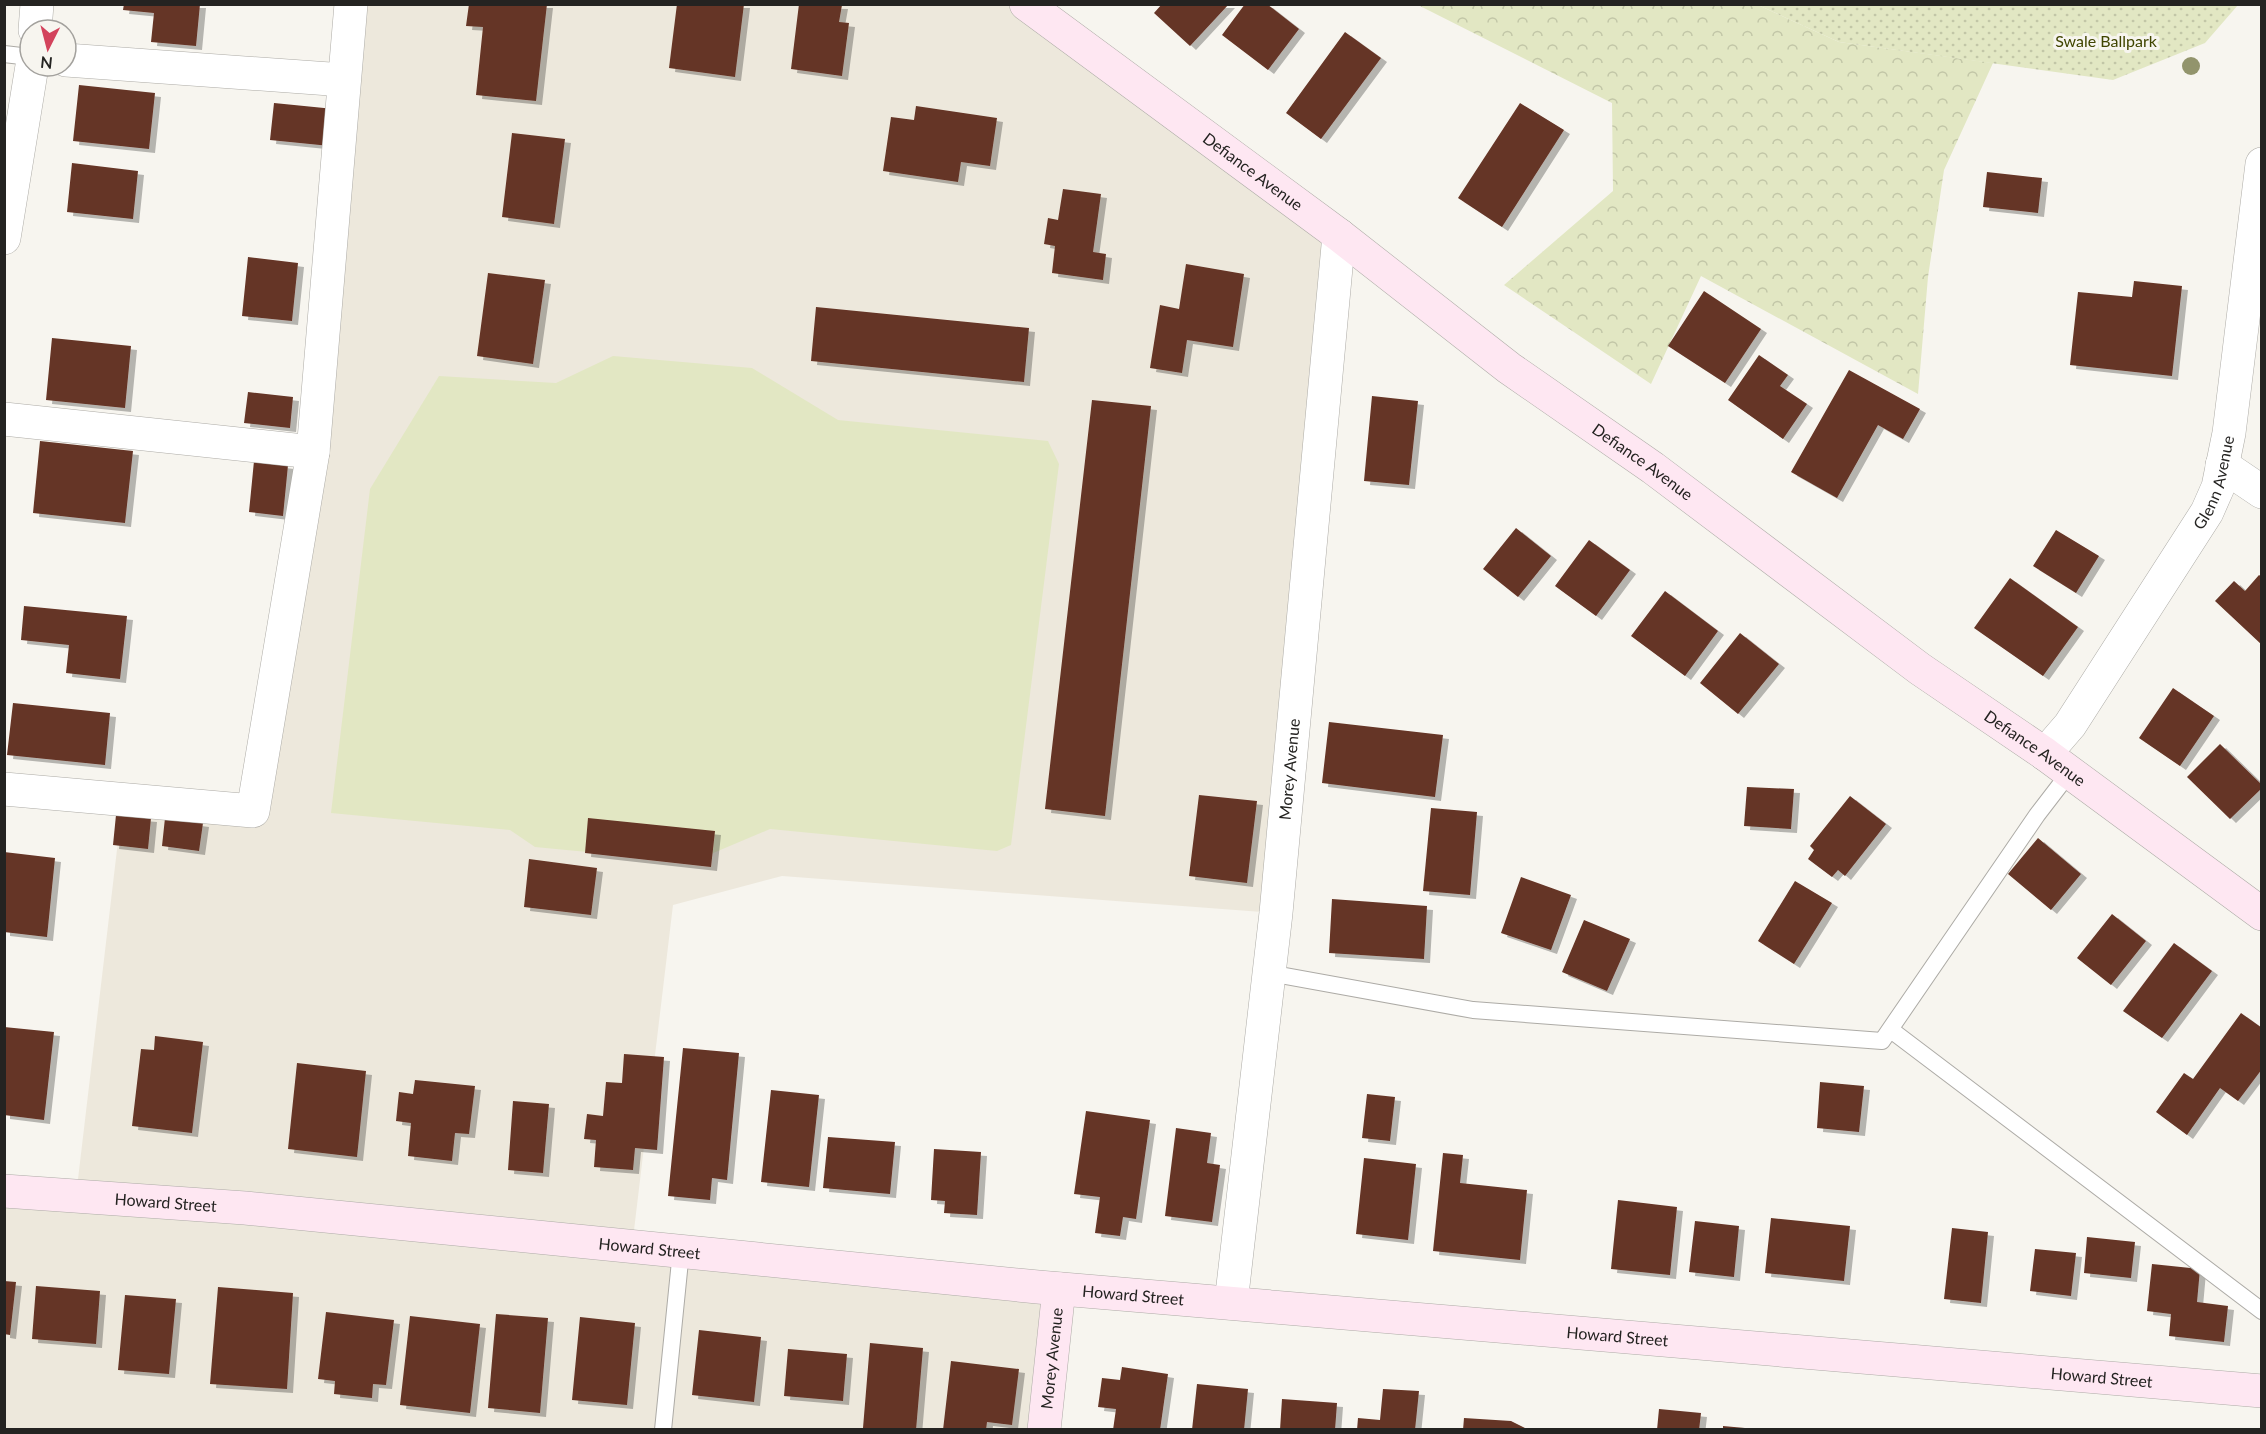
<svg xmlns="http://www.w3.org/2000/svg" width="2266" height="1434" font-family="Lato,sans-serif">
  <defs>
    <pattern id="forest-crowns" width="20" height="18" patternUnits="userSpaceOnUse" patternTransform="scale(1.5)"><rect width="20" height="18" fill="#e2e7c3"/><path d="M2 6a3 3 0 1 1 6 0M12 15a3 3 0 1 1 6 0" fill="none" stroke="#c2c6a7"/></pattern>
    <pattern id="park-dots" width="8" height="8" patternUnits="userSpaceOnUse" patternTransform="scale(1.5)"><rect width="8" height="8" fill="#e2e7c3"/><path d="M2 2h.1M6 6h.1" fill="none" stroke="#c2c6a7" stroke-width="1.8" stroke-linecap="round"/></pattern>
    <filter id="shadow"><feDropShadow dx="6" dy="4" stdDeviation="0" flood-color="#0004"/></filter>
  </defs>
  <rect width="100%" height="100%" fill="#f7f5ef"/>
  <path fill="#ede8dc" d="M367,5H1025L1339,235L1276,913L782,876L673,905L632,1247L1059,1289L1044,1429H5L4,1190L76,1196L123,799L252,811Z"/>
  <path fill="#e2e7c3" d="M613,356L752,368L838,420L1048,441L1059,464L1011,845L997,851L770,829L692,862L535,847L510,830L331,813L370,489L439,376L556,383Z"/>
  <path fill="url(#forest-crowns)" d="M1418,5H1758L1839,42L1993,63L1944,170L1928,277L1918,394L1701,276L1651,384L1504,285L1613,191L1612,103Z"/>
  <path fill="url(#park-dots)" d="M1758,5H2238L2205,43L2113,80L1839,42Z"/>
  <path fill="#653425" filter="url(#shadow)" d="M124,4H200L196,46L151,42L154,13L123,10Z
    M469,4H547L536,101L476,95L483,27L466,26Z
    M677,4H744L735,77L669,68Z
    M799,4L842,5L839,22L849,23L842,76L791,69Z
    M1162,4H1229L1190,46L1154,13Z
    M1245,4H1267L1299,29L1268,70L1222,35Z
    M1345,32L1381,58L1321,139L1286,113Z
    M79,85L155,93L149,149L73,141Z
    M274,103L334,109L330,146L270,140Z
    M1520,103L1564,130L1502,227L1458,198Z
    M916,106L997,118L990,166L961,162L958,182L883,171L891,117L914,120Z
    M512,133L565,139L554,224L502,217Z
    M72,163L138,171L133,219L67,212Z
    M1987,172L2042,178L2038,213L1983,207Z
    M1063,189L1101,194L1093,252L1106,254L1103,280L1052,273L1055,246L1044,244L1048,218L1058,220Z
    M248,257L298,263L292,321L242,316Z
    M1186,264L1244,274L1233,347L1187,340L1182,373L1150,368L1160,305L1179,309Z
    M488,273L545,280L533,364L477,356Z
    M2134,281L2182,286L2172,376L2070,365L2078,292L2132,297Z
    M1704,291L1761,329L1725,383L1668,346Z
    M816,307L1029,328L1024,382L811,361Z
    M52,338L131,346L125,408L46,400Z
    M1759,355L1788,375L1780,386L1807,404L1783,439L1728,400Z
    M1849,370L1920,409L1903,439L1878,425L1837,498L1791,472Z
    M248,392L293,397L290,428L244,423Z
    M1372,396L1418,401L1409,485L1364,481Z
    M1092,400L1151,406L1105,816L1045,809Z
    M40,441L133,451L125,523L33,513Z
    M254,461L288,465L283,516L249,512Z
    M1516,528L1551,556L1518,597L1483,569Z
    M2056,530L2099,556L2076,593L2033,566Z
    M1589,540L1630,570L1596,616L1555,586Z
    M2259,575L2262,577V645L2215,601L2234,581L2245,591Z
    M2010,578L2078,627L2043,676L1974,628Z
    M1665,591L1718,631L1685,676L1631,636Z
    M24,606L127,616L120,679L66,673L69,645L21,640Z
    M1740,633L1779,664L1738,714L1700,683Z
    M2173,688L2214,716L2180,766L2139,738Z
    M13,703L110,713L105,765L7,755Z
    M1329,722L1443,735L1435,797L1322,783Z
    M2220,744L2262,785V788L2230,819L2187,777Z
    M1747,787L1794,789L1791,829L1744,826Z
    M1199,795L1257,801L1247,883L1189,876Z
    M1850,796L1886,824L1845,876L1838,870L1832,877L1808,859L1814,850L1810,846Z
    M1431,808L1477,812L1470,895L1423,891Z
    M116,815L151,818L148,849L113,845Z
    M165,818L203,823L199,851L162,846Z
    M588,818L715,831L711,867L585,853Z
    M2038,838L2081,874L2051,910L2008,874Z
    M4,852L55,858L47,937L4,932Z
    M529,859L597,868L591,915L524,907Z
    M1521,877L1571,895L1551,950L1501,933Z
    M1795,881L1832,903L1794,964L1758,941Z
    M1332,899L1427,906L1424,959L1329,953Z
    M2112,914L2146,941L2111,985L2077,958Z
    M1584,920L1630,939L1607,991L1562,972Z
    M2174,943L2212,971L2162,1038L2123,1011Z
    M2241,1013L2262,1028V1069L2238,1101L2220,1088L2187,1135L2156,1112L2184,1073L2193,1079Z
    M4,1027L54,1032L44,1120L4,1115Z
    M155,1036L203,1042L192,1133L132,1126L141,1049L154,1050Z
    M683,1048L739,1053L727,1180L712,1178L710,1200L668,1196Z
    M624,1054L664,1057L657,1150L635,1148L633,1170L594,1167L596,1140L584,1139L587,1114L603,1116L606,1082L622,1083Z
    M297,1063L366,1071L357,1157L288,1149Z
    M415,1080L475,1086L469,1134L455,1133L452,1161L408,1156L411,1123L396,1121L399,1092L413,1094Z
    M1820,1082L1864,1086L1859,1132L1817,1128Z
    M771,1090L819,1095L809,1187L761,1182Z
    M1367,1094L1395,1097L1390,1141L1362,1138Z
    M513,1101L549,1104L543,1173L508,1170Z
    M1086,1111L1150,1120L1136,1219L1123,1217L1120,1236L1095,1233L1100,1197L1074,1194Z
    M1176,1128L1211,1133L1207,1163L1220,1165L1212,1222L1165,1216Z
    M828,1137L895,1142L890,1194L823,1188Z
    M934,1149L981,1152L977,1215L944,1213L945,1201L931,1200Z
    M1443,1153L1463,1155L1460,1183L1527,1190L1520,1260L1433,1251Z
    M1364,1158L1416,1164L1408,1240L1356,1234Z
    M1618,1200L1677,1207L1670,1275L1611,1269Z
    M1771,1218L1850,1226L1844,1281L1765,1273Z
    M1695,1221L1739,1226L1734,1277L1689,1272Z
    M1952,1228L1988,1232L1981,1303L1944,1299Z
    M2087,1237L2135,1242L2131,1278L2084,1273Z
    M2035,1249L2076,1253L2071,1296L2030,1291Z
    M2152,1264L2200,1269L2197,1302L2228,1306L2224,1342L2169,1336L2171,1314L2147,1311Z
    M4,1281L16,1282L10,1335L4,1334Z
    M36,1286L100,1291L96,1344L32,1339Z
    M218,1287L293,1293L287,1389L210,1384Z
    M125,1295L176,1299L169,1374L118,1370Z
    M326,1312L394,1320L386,1385L373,1384L372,1398L334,1394L335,1381L318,1379Z
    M496,1314L548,1318L540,1413L488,1408Z
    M410,1316L480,1324L470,1413L400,1405Z
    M580,1317L635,1323L627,1405L572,1400Z
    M699,1330L761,1337L754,1402L692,1395Z
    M870,1343L923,1348L916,1430L863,1428Z
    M788,1349L847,1354L843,1401L784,1396Z
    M951,1361L1019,1369L1012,1425L987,1422L986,1430H943Z
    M1122,1367L1168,1374L1160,1430H1113L1116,1409L1098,1407L1102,1378L1120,1380Z
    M1197,1384L1248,1389L1244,1430H1192Z
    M1383,1389L1419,1391L1415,1430H1357L1358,1418L1380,1420Z
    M1282,1399L1337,1403L1335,1430H1280Z
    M1659,1409L1701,1413L1699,1430H1657Z
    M1464,1418L1511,1421L1529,1430H1463Z
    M1723,1426L1745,1428V1430H1723Z"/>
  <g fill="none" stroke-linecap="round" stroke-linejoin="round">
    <defs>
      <path id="lane" d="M4,54L30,57
        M1269,973L1473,1010L1882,1041L2037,815L2070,772
        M1891,1030L2262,1311
        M663,1430L681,1251"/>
      <g id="street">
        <path d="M35,30L37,4"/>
        <path d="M66,60L344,80"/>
        <path d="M4,238L32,66"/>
        <path d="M4,419L313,452"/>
        <path d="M2222,465L2262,492"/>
        <path id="s1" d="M2045,754L2070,725L2207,512L2218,487L2229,433L2262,164"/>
        <path d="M4,789L253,811L313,452L351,4"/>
        <path id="s2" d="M1231,1303L1276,913L1339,235"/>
      </g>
      <g id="secondary">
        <path id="s3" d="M1026,4L1339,235L1509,368L1653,468L1920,669L2045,754L2262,914"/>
        <path id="s4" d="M4,1191L245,1208L1038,1287L2262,1391"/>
        <path id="s5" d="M1044,1430L1059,1289"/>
      </g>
    </defs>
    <use href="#lane" stroke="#adaba6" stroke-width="18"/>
    <use href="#street" stroke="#adaba6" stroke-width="34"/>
    <use href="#secondary" stroke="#adaba6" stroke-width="34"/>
    <use href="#lane" stroke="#fff" stroke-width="16"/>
    <use href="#street" stroke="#fff" stroke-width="33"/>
    <use href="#secondary" stroke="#fee7f2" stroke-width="33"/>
  </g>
  <circle fill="#92946c" cx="2191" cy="66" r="9"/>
  <g text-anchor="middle" stroke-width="6" stroke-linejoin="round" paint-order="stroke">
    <g font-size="16" fill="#404501" stroke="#f7f5ef">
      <text x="2106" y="47">Swale Ballpark</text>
    </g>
    <g font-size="16" fill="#242321" stroke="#f7f5ef">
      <text dy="6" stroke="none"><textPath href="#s3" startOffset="282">Defiance Avenue</textPath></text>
      <text dy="6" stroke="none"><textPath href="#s3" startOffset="768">Defiance Avenue</textPath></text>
      <text dy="6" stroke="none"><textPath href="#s1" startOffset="322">Glenn Avenue</textPath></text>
      <text dy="6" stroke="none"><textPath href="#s3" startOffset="1254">Defiance Avenue</textPath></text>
      <text dy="6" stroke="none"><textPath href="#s2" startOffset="537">Morey Avenue</textPath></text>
      <text dy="6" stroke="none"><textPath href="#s4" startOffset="162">Howard Street</textPath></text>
      <text dy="6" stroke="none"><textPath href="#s4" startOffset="648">Howard Street</textPath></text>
      <text dy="6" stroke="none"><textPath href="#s4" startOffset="1134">Howard Street</textPath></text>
      <text dy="6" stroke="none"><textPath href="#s4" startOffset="1620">Howard Street</textPath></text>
      <text dy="6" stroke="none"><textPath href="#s5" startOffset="72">Morey Avenue</textPath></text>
      <text dy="6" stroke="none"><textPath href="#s4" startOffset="2106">Howard Street</textPath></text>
    </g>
  </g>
  <rect width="2266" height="1434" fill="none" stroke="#242321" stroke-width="12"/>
  <g transform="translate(48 48) rotate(186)"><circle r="28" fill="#f7f5ef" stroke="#a3a19d" stroke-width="1.5"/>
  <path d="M0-4.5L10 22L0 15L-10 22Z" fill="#d3435c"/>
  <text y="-9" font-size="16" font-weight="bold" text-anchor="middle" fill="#242321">N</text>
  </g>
</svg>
